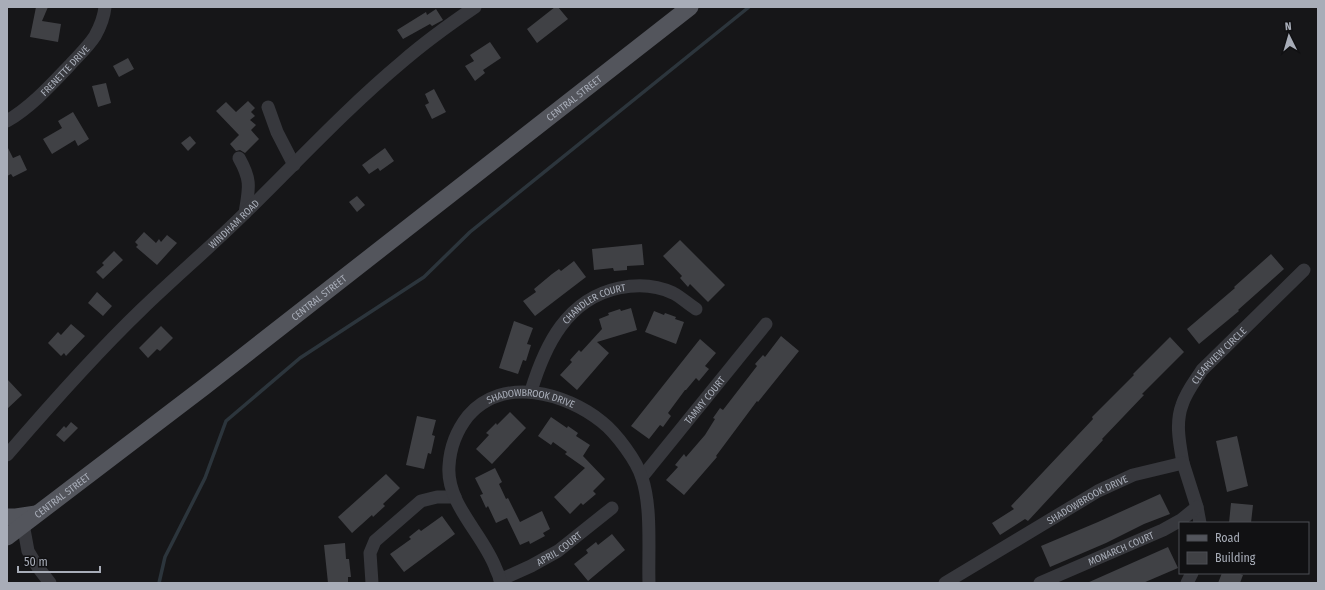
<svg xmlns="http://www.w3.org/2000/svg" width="1325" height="590" font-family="'Fira Sans Condensed',sans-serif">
  <rect width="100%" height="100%" fill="#161618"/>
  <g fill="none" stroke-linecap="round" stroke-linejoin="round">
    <path stroke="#2c353c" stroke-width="3.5" d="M159,583L165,557L205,478L226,421L300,358L424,277L470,232L749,7"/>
  </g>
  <path fill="#404145" d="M36,7H48L42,21L61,24L58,42L30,37Z
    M555,7H558L568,19L537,43L527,29Z
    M436,9L443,20L432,26L430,24L403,39L397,30L426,12L427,15Z
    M490,42L501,58L483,70L485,73L475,81L465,66L474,61L470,55Z
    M128,58L134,69L119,77L113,66Z
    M106,83L111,103L98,107L92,86Z
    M434,89L446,112L432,119L425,105L429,103L425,94Z
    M248,101L255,108L251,112L255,116L250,120L256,125L251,130L259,139L245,153L240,150L236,151L230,144L239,135L216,111L226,102L236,112Z
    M73,112L89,139L78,146L75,140L52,154L43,139L62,128L58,121Z
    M190,136L196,143L188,151L181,143Z
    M7,146L13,158L20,155L27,170L13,177L11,174L7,176Z
    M385,148L394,161L380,171L378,168L369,174L362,165Z
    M357,196L365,205L357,212L349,202Z
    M144,232L156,243L159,239L161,242L167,235L177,243L157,265L136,247L138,245L135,242Z
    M680,240L725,285L708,302L690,284L688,287L680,278L682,276L663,256Z
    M642,244L644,265L627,266V270L614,271L613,268L594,270L592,249Z
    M114,251L123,260L103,279L96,272L104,265L102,263Z
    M1271,254L1284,269L1238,310L1239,311L1199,344L1187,329L1235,288L1234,287Z
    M574,261L586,277L535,316L523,301L536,292L534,289L552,274L559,269L561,271Z
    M97,292L112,306L103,316L88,303Z
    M631,308L637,330L597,342L609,353L577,390L560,375L572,362L570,360L579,350L581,352L602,329L599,319L609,315L608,313L620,309L621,311Z
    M654,311L664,315L665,313L676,317L675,319L684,322L676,344L645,332Z
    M514,321L533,328L527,344L531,345L526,361L523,360L518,374L499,368Z
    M71,324L85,336L66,356L64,353L61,356L48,343L58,332L61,335Z
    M161,326L173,338L160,351L157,349L148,358L139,348Z
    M781,336L799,351L758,402L757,401L716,456L717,457L684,495L666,480L678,467L675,465L684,454L686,457L705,435L715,419L713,418L720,408L723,410L757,366L755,364L763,355L765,357Z
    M1170,337L1184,352L1142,394L1144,395L1102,439L1103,440L1028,521L1025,519L1000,535L992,523L1014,509L1011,506L1093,419L1092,417L1134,375L1133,374Z
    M700,339L716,353L705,366L709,369L699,381L696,378L686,390H685L668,413L671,416L663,427L660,425L649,439L631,426Z
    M7,379L22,395L7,409Z
    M510,412L526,428L492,464L476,449L489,435L486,433L496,423L497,425Z
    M417,416L436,420L432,435L435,436L431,454L428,453L424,469L406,465Z
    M551,417L567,428L568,426L578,433L576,436L590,445L583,456L605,479L593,491L596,494L583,505L581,503L570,514L554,497L585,468L565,454L567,452L553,442L551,445L538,436Z
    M71,422L78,428L64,442L56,435L64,426L66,428Z
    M1237,436L1248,486L1227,492L1216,441Z
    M495,468L502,482L499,484L506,499L508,498L520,522L542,511L550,529L543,533L545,536L530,544L529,541L520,545L507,518L496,523L488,506L486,508L480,495L483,494L475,478Z
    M386,474L400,488L383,504L385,506L373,517L372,515L352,533L338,517Z
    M1160,494L1170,514L1144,524L1106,543L1050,567L1041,546L1098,522Z
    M1231,503L1253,505L1251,523H1229Z
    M442,516L455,534L404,572L390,554L411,539L409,537L419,529L421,531Z
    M612,534L625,550L588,581L574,564L588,553L586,550L596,542L598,545Z
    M345,543L346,559H349L351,577H348V583H328L324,545Z
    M1168,547L1178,568L1143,583H1087Z
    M1222,573H1237L1243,575L1240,583H1218Z"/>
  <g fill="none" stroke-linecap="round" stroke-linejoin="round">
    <g stroke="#37383d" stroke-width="13">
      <path d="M268,107L277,132L294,165"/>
      <path id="s1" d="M7,121C31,107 50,86 69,66C78,56 88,47 95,36C100,27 104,17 105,7"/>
      <path d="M239,158C252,181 249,188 245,213"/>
      <path id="s2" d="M531,391C545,345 567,299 619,288C638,284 656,285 673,293C681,297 688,304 696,309"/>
      <path id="s3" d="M7,455C50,405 94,355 142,309C176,276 213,245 247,211C298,161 347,108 402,62C425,42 450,24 475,7"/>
      <path id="s4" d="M1183,463C1180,445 1175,424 1182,405C1186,392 1195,381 1202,370L1304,270"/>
      <path id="s5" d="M642,477L766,324"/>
      <path d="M23,524L28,551L37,566L50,583"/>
      <path id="s6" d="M500,580L531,566L558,551L612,508"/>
      <path d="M372,583L370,553L375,541L421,501L437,497H455"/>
      <path id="s7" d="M501,583C500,578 498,573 496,569C484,535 446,504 449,466C450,448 457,430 468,416C503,375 566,393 602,422C616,433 637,461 642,478C652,507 648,552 649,583"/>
      <path id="s8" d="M945,583L1098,491L1133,475L1183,463L1197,507L1200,523"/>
      <path id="s9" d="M1040,583L1163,530L1181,520L1197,507"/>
      <path d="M1187,583L1192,573"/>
    </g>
    <g stroke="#53555c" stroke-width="17">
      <path d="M7,517H16L36,514"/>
      <path id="s10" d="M7,537L204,387L690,7"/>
    </g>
  </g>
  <g text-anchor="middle" stroke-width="3" stroke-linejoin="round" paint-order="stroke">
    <g font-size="10" fill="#a8adb8" stroke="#111113">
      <text dy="4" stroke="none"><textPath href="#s1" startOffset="77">FRENETTE DRIVE</textPath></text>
      <text dy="4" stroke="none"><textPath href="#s10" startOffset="717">CENTRAL STREET</textPath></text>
      <text dy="4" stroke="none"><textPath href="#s3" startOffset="324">WINDHAM ROAD</textPath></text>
      <text dy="4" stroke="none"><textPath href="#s10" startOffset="393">CENTRAL STREET</textPath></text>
      <text dy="4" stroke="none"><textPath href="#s2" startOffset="113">CHANDLER COURT</textPath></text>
      <text dy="4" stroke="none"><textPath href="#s4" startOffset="121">CLEARVIEW CIRCLE</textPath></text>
      <text dy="4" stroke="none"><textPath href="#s5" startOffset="99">TAMMY COURT</textPath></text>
      <text dy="4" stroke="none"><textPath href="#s7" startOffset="254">SHADOWBROOK DRIVE</textPath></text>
      <text dy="4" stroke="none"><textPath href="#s10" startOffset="69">CENTRAL STREET</textPath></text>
      <text dy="4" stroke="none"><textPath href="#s8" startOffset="165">SHADOWBROOK DRIVE</textPath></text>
      <text dy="4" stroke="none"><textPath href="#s6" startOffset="67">APRIL COURT</textPath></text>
      <text dy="4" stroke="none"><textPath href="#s9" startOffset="88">MONARCH COURT</textPath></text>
    </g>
  </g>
  <rect width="1325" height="590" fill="none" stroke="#a8adb8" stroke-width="16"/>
  <rect x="1179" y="522" width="130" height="52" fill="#111113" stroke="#4d4f55"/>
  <rect x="1187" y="535" width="20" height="6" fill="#53555c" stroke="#4d4f55"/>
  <text x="1215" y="542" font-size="12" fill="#a8adb8">Road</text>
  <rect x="1187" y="552" width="20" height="12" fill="#404145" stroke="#4d4f55"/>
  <text x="1215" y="562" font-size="12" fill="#a8adb8">Building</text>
  <g transform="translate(1289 36) rotate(355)" stroke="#111113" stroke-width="3" paint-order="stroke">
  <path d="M0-3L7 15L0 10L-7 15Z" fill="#a8adb8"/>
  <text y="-6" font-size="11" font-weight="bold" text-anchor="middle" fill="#a8adb8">N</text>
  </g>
  <path d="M18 566v6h82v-6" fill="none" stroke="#a8adb8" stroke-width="2"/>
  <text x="24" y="566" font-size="12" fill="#a8adb8" stroke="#111113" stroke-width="3" paint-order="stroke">50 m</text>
</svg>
